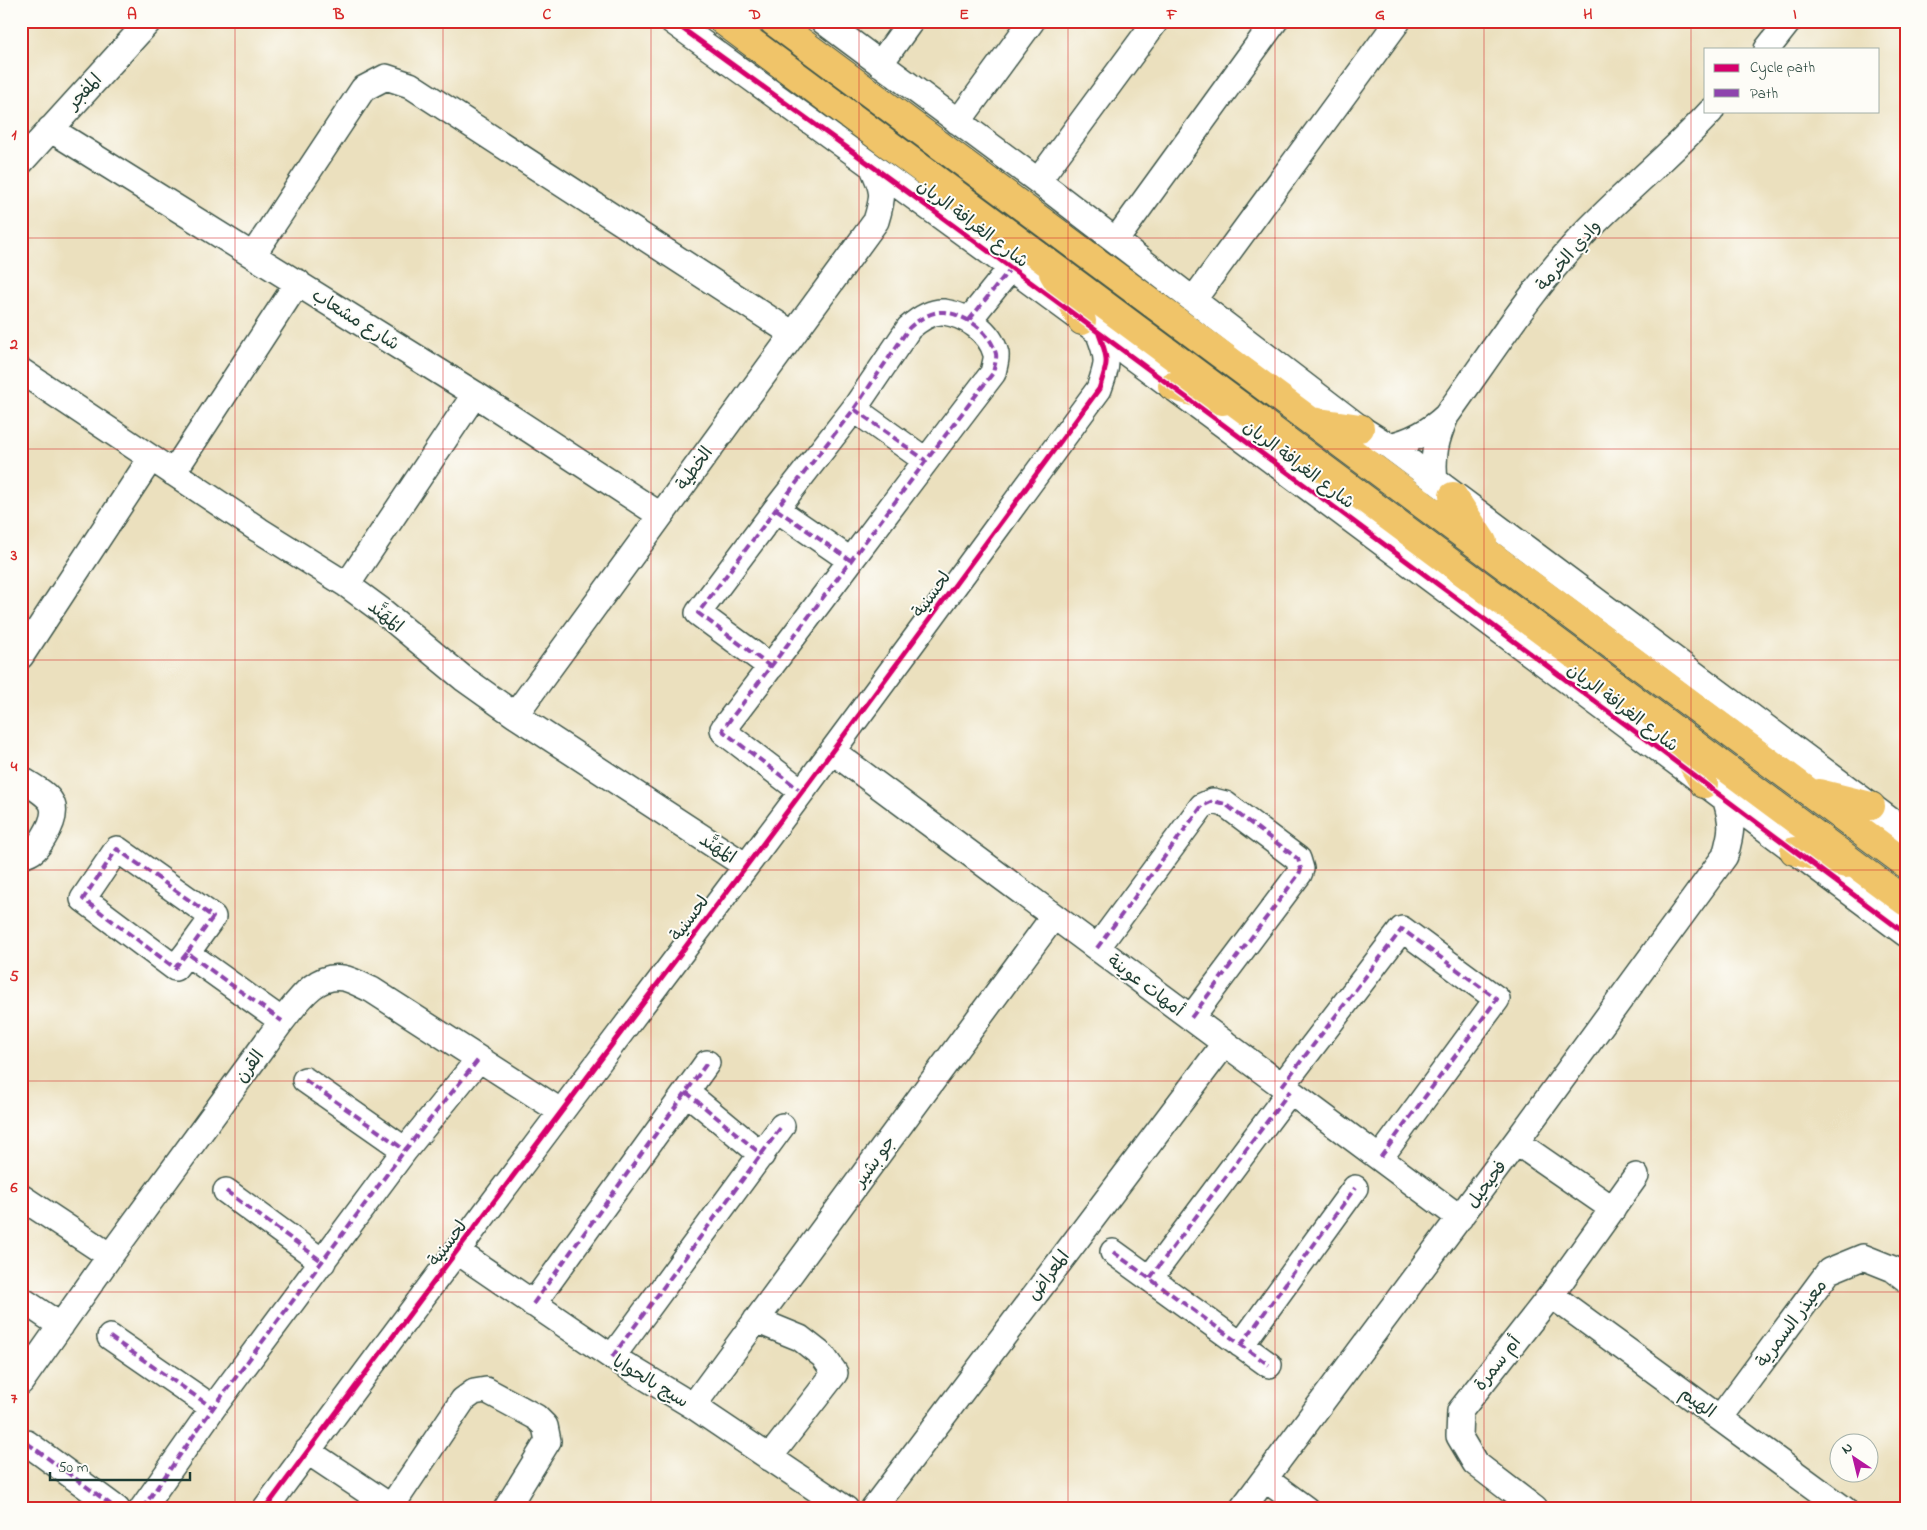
<svg xmlns="http://www.w3.org/2000/svg" width="1927" height="1530" font-family="'Indie Flower','Playpen Sans Arabic',sans-serif">
  <rect width="100%" height="100%" fill="#fdfcf7"/>
  <filter id="ink" filterUnits="userSpaceOnUse"><feTurbulence type="fractalNoise" baseFrequency=".02" numOctaves="2"/><feDisplacementMap in="SourceGraphic" scale="10" xChannelSelector="R" yChannelSelector="G"/><feConvolveMatrix kernelMatrix="1 2 1 2 8 2 1 2 1" color-interpolation-filters="sRGB"/></filter>
  <filter id="wash" filterUnits="userSpaceOnUse"><feTurbulence type="fractalNoise" baseFrequency=".0096" numOctaves="4" result="noise"/><feDisplacementMap in="SourceGraphic" scale="20" xChannelSelector="R" yChannelSelector="G"/><feGaussianBlur stdDeviation="1.12" result="paint"/><feColorMatrix in="noise" values="0 0 0 0 0 0 0 0 0 0 0 0 0 0 0 0 0 1.4 0 .05"/><feComposite in="paint" operator="in"/></filter>
  <g filter="url(#wash)">
    <rect width="100%" height="100%" fill="#ebe0be"/>
  </g>
  <g filter="url(#ink)">
    <g fill="none" stroke-linecap="round" stroke-linejoin="round">
      <defs>
        <path id="minor" d="M672,21C1087,320 1496,628 1906,934
          M823,21L1038,181L1360,428L1389,446L1906,832
          M1767,49L1789,21
          M880,64L911,21
          M958,122L1032,21
          M50,129L475,394L660,515
          M21,162L149,21
          M1038,181L1156,21
          M1116,240L1275,21
          M253,255L363,89L386,77L410,85L793,334
          M1194,299L1398,21
          M969,320L1010,269
          M21,371L259,530L347,585L381,610L463,678L515,715L746,866
          M854,409L925,460
          M1389,446C1412,441 1429,432 1446,416C1490,355 1531,290 1583,235C1624,192 1671,155 1711,111
          M173,473L298,282
          M1435,481C1432,455 1436,440 1446,416
          M776,509L850,560
          M347,585L475,394
          M21,656L151,458
          M771,667L698,613L776,509L854,409L909,328C918,320 931,311 944,312C966,315 990,331 996,354C997,359 994,367 993,373C902,491 814,611 723,729L724,732L801,791
          M515,715L876,221C884,195 884,191 872,166
          M832,751L1460,1218
          M21,779C49,796 65,803 44,837C38,847 34,853 21,856
          M1097,948L1202,806L1213,801L1225,804L1298,859L1301,869L1299,874L1191,1018
          M187,953L175,968L83,899L117,849L213,917L187,953L282,1021
          M305,1080L405,1150
          M1282,1086L1402,929L1497,999L1380,1158
          M686,1092L762,1155
          M1516,1142L1613,1209
          M226,1191L323,1262
          M21,1197L110,1256
          M458,1252L612,1357L693,1406L846,1509
          M1113,1252L1269,1365
          M1150,1278L1290,1091
          M1551,1295L1844,1509
          M21,1299L61,1326
          M533,1304L707,1063
          M756,1320L800,1338L823,1356L835,1373L769,1458
          M110,1337L213,1408
          M1241,1345L1355,1188
          M612,1357L782,1126
          M21,1382L110,1256L282,1021C297,1003 315,973 343,978C353,980 363,986 372,990L560,1111
          M693,1406L1054,916
          M1720,1418L1829,1271L1863,1257L1893,1269L1906,1279
          M27,1443L117,1509
          M307,1451L394,1509
          M1265,1479L1306,1509
          M391,1507L463,1400L474,1392L486,1390L536,1417L545,1426L548,1441L506,1509
          M142,1509L213,1408L405,1150L479,1059
          M265,1509C423,1294 584,1082 744,869C864,710 981,549 1099,389C1108,363 1109,360 1099,334
          M873,1509L1225,1043
          M1242,1509L1516,1142L1725,856C1732,831 1733,825 1726,801
          M1535,1509L1475,1463L1459,1436L1460,1411L1551,1295L1636,1176"/>
        <path id="major" d="M723,21L1906,902
          M773,21L1906,864
          M1053,273L1082,321
          M1172,386L1223,401
          M1312,421L1360,428
          M1453,496L1483,542
          M1677,737L1704,784
          M1819,793L1871,806
          M1794,851L1846,864"/>
      </defs>
      <use href="#minor" stroke="#3e5549" stroke-width="28"/>
      <use href="#major" stroke="#3e5549" stroke-width="30"/>
      <use href="#minor" stroke="#fff" stroke-width="25"/>
      <use href="#major" stroke="#f0c469" stroke-width="28"/>
      <path stroke="#8e44ad" stroke-width="4" stroke-dasharray="8 4" stroke-linecap="butt" d="M969,320L1010,269
        M854,409L925,460
        M776,509L850,560
        M771,667L698,613L776,509L854,409L909,328C918,320 931,311 944,312C966,315 990,331 996,354C997,359 994,367 993,373C902,491 814,611 723,729L724,732L801,791
        M1097,948L1202,806L1213,801L1225,804L1298,859L1301,869L1299,874L1191,1018
        M187,953L175,968L83,899L117,849L213,917L187,953L282,1021
        M305,1080L405,1150
        M1282,1086L1402,929L1497,999L1380,1158
        M686,1092L762,1155
        M226,1191L323,1262
        M1113,1252L1269,1365
        M1150,1278L1290,1091
        M533,1304L707,1063
        M110,1337L213,1408
        M1241,1345L1355,1188
        M612,1357L782,1126
        M27,1443L117,1509
        M142,1509L213,1408L405,1150L479,1059"/>
      <defs>
        <path id="cycleway" d="M672,21C1087,320 1496,628 1906,934
          M265,1509C423,1294 584,1082 744,869C864,710 981,549 1099,389C1108,363 1109,360 1099,334"/>
      </defs>
      <use href="#cycleway" stroke="#fdfcf7" stroke-width="8"/>
      <use href="#cycleway" stroke="#d6006c" stroke-width="5"/>
    </g>
  </g>
  <path fill="none" stroke="#d62828" stroke-width="1" stroke-opacity="0.55" d="M235,21V1509M443,21V1509M651,21V1509M859,21V1509M1068,21V1509M1275,21V1509M1484,21V1509M1691,21V1509M21,238H1906M21,449H1906M21,660H1906M21,870H1906M21,1081H1906M21,1292H1906"/>
  <g text-anchor="middle" stroke-width="4" stroke-linejoin="round" paint-order="stroke">
    <g font-size="18" fill="#1f3d34" stroke="#fdfcf7">
      <text transform="translate(84 91) rotate(-47)" y="6">المفجر</text>
      <text transform="translate(973 223) rotate(37)" y="6">شارع الغرافة الريان</text>
      <text transform="translate(1568 255) rotate(-49)" y="6">وادي الخرمة</text>
      <text transform="translate(356 319) rotate(32)" y="6">شارع مشعاب</text>
      <text transform="translate(1299 464) rotate(37)" y="6">شارع الغرافة الريان</text>
      <text transform="translate(694 468) rotate(-54)" y="6">الخطية</text>
      <text transform="translate(931 594) rotate(-54)" y="6">لحسنية</text>
      <text transform="translate(386 616) rotate(39)" y="6">المُهَنَّد</text>
      <text transform="translate(1623 707) rotate(37)" y="6">شارع الغرافة الريان</text>
      <text transform="translate(718 848) rotate(33)" y="6">المُهَنَّد</text>
      <text transform="translate(689 918) rotate(-53)" y="6">لحسنية</text>
      <text transform="translate(1146 985) rotate(37)" y="6">أمهات عوينة</text>
      <text transform="translate(249 1066) rotate(-54)" y="6">القرن</text>
      <text transform="translate(874 1161) rotate(-54)" y="6">جو بشير</text>
      <text transform="translate(1486 1184) rotate(-53)" y="6">فحيحيل</text>
      <text transform="translate(447 1243) rotate(-53)" y="6">لحسنية</text>
      <text transform="translate(1048 1275) rotate(-53)" y="6">المعراض</text>
      <text transform="translate(1791 1323) rotate(-53)" y="6">معيذر السمرية</text>
      <text transform="translate(1497 1363) rotate(-52)" y="6">أم سمرة</text>
      <text transform="translate(651 1381) rotate(31)" y="6">سيج بالحوايا</text>
      <text transform="translate(1698 1402) rotate(36)" y="6">الهيم</text>
    </g>
  </g>
  <rect width="1927" height="1530" fill="none" stroke="#fdfcf7" stroke-width="55"/>
  <rect x="1704" y="48" width="175" height="65" fill="#fdfcf7" stroke="#a4b0a9"/>
  <rect x="1714" y="64" width="25" height="8" fill="#d6006c" stroke="#a4b0a9"/>
  <text x="1750" y="72" font-size="15" fill="#1f3d34">Cycle path</text>
  <rect x="1714" y="89" width="25" height="8" fill="#8e44ad" stroke="#a4b0a9"/>
  <text x="1750" y="98" font-size="15" fill="#1f3d34">Path</text>
  <g transform="translate(1854 1458) rotate(325)"><circle r="24" fill="#fdfcf7" stroke="#a4b0a9"/>
  <path d="M0-4L9 19L0 12L-9 19Z" fill="#b5179e"/>
  <text y="-8" font-size="14" font-weight="bold" text-anchor="middle" fill="#1f3d34">N</text>
  </g>
  <path d="M50 1472v8h140v-8" fill="none" stroke="#1f3d34" stroke-width="2.5"/>
  <text x="58" y="1472" font-size="15" fill="#1f3d34" stroke="#fdfcf7" stroke-width="4" paint-order="stroke">50 m</text>
  <rect x="28" y="28" width="1872" height="1474" fill="none" stroke="#d62828" stroke-width="2"/>
  <g font-size="16" text-anchor="middle" font-weight="bold" fill="#d62828">
    <text x="132" y="19">A</text>
    <text x="339" y="19">B</text>
    <text x="547" y="19">C</text>
    <text x="755" y="19">D</text>
    <text x="964" y="19">E</text>
    <text x="1172" y="19">F</text>
    <text x="1380" y="19">G</text>
    <text x="1588" y="19">H</text>
    <text x="1795" y="19">I</text>
    <text x="14" y="139">1</text>
    <text x="14" y="349">2</text>
    <text x="14" y="560">3</text>
    <text x="14" y="771">4</text>
    <text x="14" y="981">5</text>
    <text x="14" y="1192">6</text>
    <text x="14" y="1403">7</text>
  </g>
</svg>
